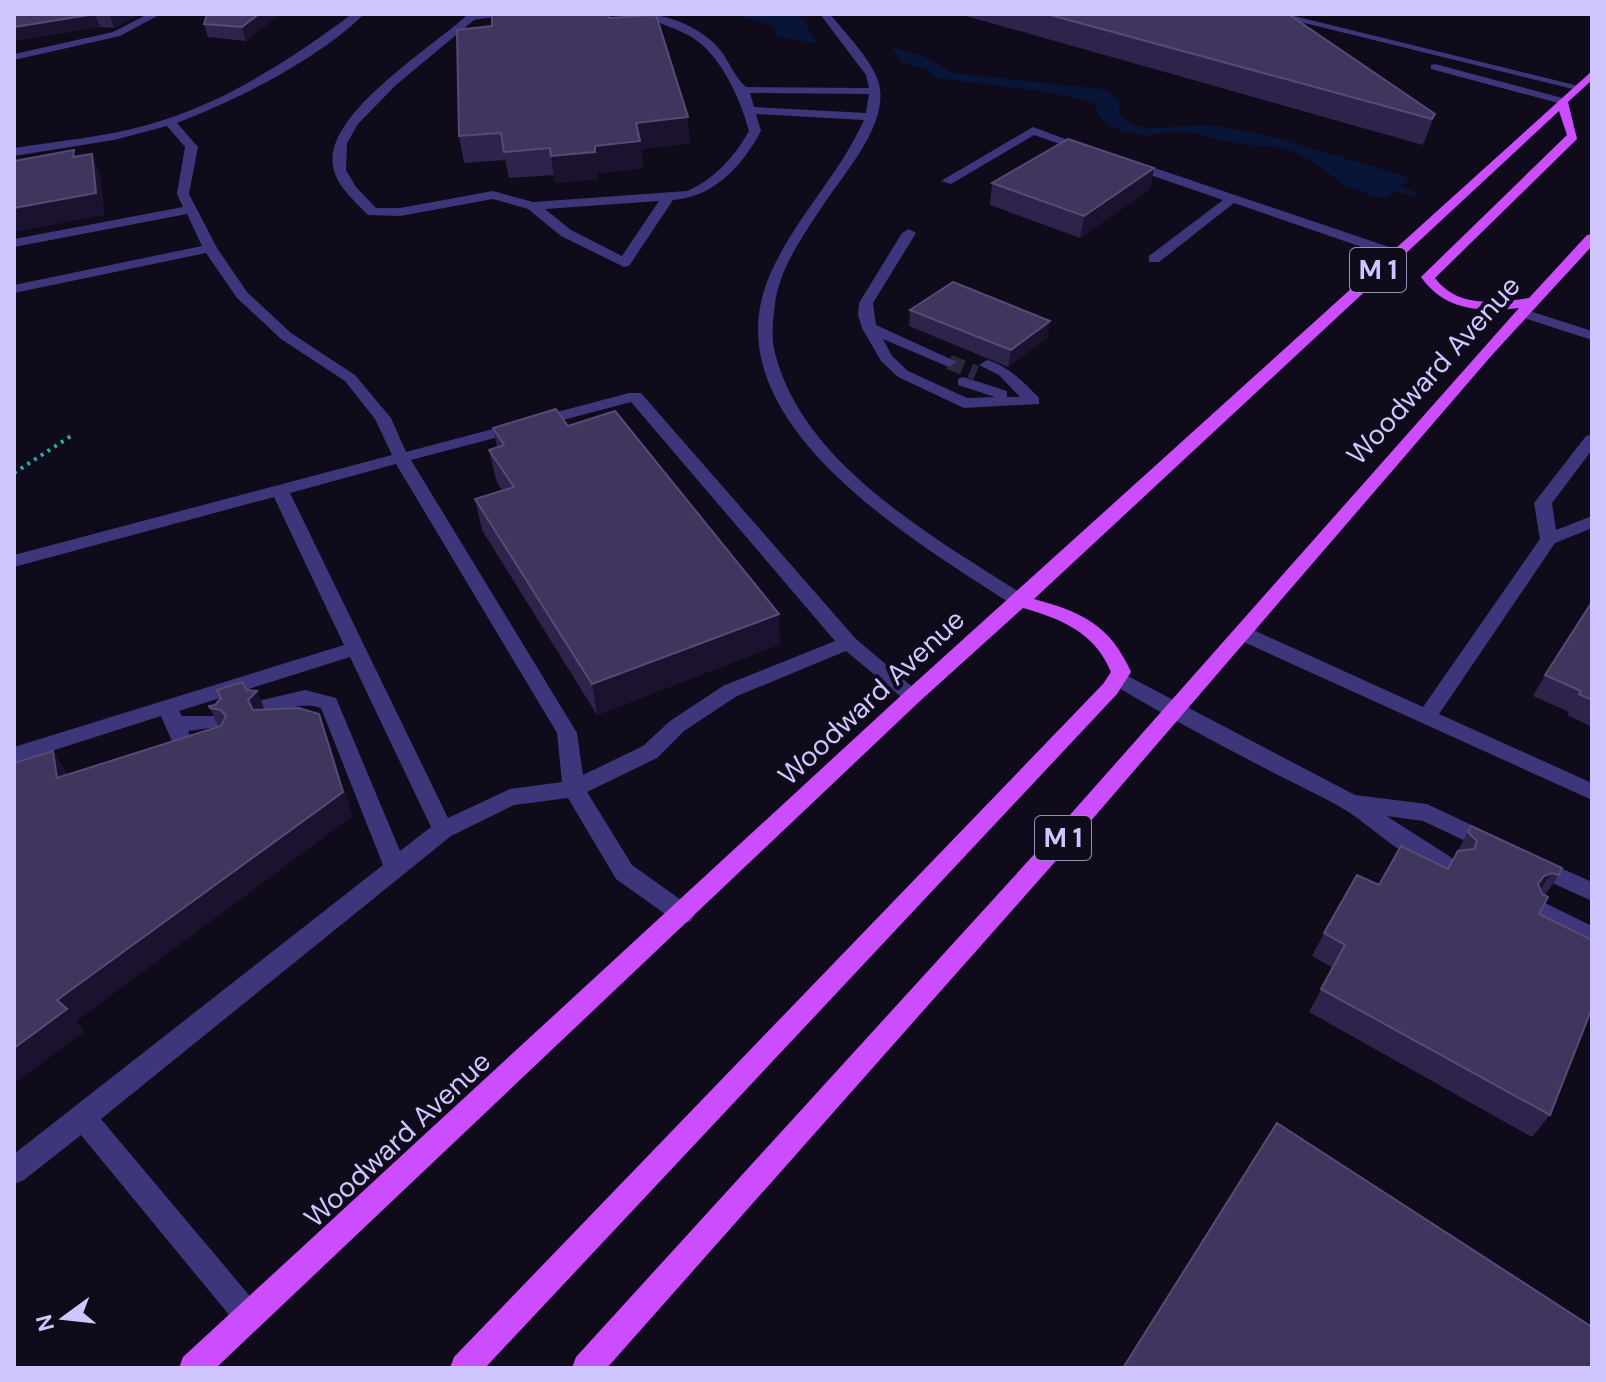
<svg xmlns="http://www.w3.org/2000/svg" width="1606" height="1382" font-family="'DM Sans',sans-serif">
  <rect width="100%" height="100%" fill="#0f0b1b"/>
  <path fill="#081537" d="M734,14H794L803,19L817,43L784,38L774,34L777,30L773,26Z
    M892,47L924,57L954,73L1102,89L1120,101L1119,114L1132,125L1150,128L1215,125L1273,137L1411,178L1383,199L1346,186L1311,161L1287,149L1235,143L1193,133L1168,132L1145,136L1123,131L1108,126L1099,116L1094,102L1038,91L931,77L930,70L902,63Z"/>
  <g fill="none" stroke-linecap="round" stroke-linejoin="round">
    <path fill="#081537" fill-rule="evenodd" d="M1393,186H1401L1419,194L1414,197L1393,190Z"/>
    <path stroke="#2c273d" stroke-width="15" stroke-dasharray="15 8" stroke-linecap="butt" d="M949,362L976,373"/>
    <path stroke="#2ca8ac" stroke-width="4" stroke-dasharray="3 5" stroke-linecap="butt" d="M14,473L71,436"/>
    <path fill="#3e367a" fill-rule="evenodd" d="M148,14H161L120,36L14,60V54L113,32Z
      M352,14H364C319,59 237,100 177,123L198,147L189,194L217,248L247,292L291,333L355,375L391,418L406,452L629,393H641L855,638L923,696L920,701H906L846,651L737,696L684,731L657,758L587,792L632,865L691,907L695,914L691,921L683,924L675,921L616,879L568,798L514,805L451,836L101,1119L259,1307L264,1317L259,1327L249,1332L239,1327L81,1135L24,1180L14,1184V1154L383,865L321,708C298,699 278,717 258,711L255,706L258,701L305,690L336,698L400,851L431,827L350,657L179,711L182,716H226L229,721L226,726L188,731L190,736L212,741L215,746L212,751L194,755L174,746L161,716L14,763V747L344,645L274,497L14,567V555L392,455L375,419L345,381L281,339L237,298L206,253L14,293V285L202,246L187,214L14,247V239L183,207L177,194L185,147L167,126L114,140L14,156V148C58,141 104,137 147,125C223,104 290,60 352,14ZM631,402L835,641L723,686L670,721L643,746L583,775L577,733L411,460ZM396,464L557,733L562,782L510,789L448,818L290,493Z
      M468,14H514L474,20L396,85L358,124L347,143L346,170L356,187L376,208H400L493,191L533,202L687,191C714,180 735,156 749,131C740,98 720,52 688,35C673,27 656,23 643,14C669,14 704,29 721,51C730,63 734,76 746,87L869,88L866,75L820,14H830C845,33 878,66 880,89C885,127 847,170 826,201C806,231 779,268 775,304C773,318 771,339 775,353C803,465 935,538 1027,597L1029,601L1027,605H1013C916,542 713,424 767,282C790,223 838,178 864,120L756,114L761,131C742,166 714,197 673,200L629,266L624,267L561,236L528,209L493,199L400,216L368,215C355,201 336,186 333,166C324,113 434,47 468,14ZM750,93L869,94L866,113L754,107ZM659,201L622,256L571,230L545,209Z
      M1268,14H1286L1583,87L1577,90Z
      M1435,64L1566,99L1568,101L1562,104L1431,69V65Z
      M1033,127L1092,149L1086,153L1034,135L951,184L941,181Z
      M1128,159L1401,251L1403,254L1391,257L1234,203L1159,262H1149V256L1223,200L1124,166V160Z
      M909,229L916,233L873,303L876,325L957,362L949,367L944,365L883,339L892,356L908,371L967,398L995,397L958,385V379L963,377L1007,391V397H1020L999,375L979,365L987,360C1010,367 1022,381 1039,398V404L964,408L898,377L881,361L862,328L858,315L859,303L902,233Z
      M1523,309L1592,331V340L1518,316L1516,313Z
      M1592,434V450L1552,503L1556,530L1592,516V528L1555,543L1439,714L1592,783V800L1235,638L1232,633L1242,626L1249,628L1423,707L1540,539L1534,503L1586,436Z
      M1118,671L1355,795L1427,804L1499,838L1502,844L1499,850L1491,853L1423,821L1387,816C1399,825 1457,859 1460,865L1457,871C1429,881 1371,826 1347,811C1324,797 1297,785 1272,772C1217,743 1163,715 1111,683L1108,678L1111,673Z
      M1534,856L1592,882V901L1526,871L1523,865L1526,859Z
      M1537,899L1592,926V947L1529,916L1525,909L1529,902Z"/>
    <path fill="#cc4dfe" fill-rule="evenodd" d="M1592,71V80L1568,102L1577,139L1435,278C1457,308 1496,303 1529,298L1587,235L1592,234V246L1492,355L1077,837L607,1368H572L576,1357L1061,825L1519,308C1480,312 1445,311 1421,277L1567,135L1559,111L1034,599C1082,612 1110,625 1131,672L1117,694L485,1368H450L454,1357L1103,684L1111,672C1095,633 1062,619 1023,608L920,701L216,1368H179L183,1357L906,691Z"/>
  </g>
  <path fill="#2e234a" d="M14,14H141L114,28L100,27L14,41Z
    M207,14H280L246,41L208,37L204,24Z
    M959,14H1288L1435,114L1423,145Z
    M609,18L690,143L641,149L643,168L598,173V179L555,183L554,175L509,178L505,160L464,163L459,136Z
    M1154,168L1150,189L1080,238L990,205L992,183Z
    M910,310L1048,337L1008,367L909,326Z
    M568,426L780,644L597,715L482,530L475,499L502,491L496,480L489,450L497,447L493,428Z
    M1592,602V727L1567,715L1569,712L1533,696L1545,675Z
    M247,690L264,709L319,714L328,738L352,816L76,1021L84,1032L14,1083L53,751L67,775L218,726L210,708Z
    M1471,826L1559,875L1545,895L1539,914L1550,1115L1532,1137L1309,1012L1333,968L1312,956L1324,933L1379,885L1448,869Z"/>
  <path fill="#1a122f" d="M95,14L100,27L14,41V27Z
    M112,14H141L114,28L110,15Z
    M259,14H280L246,41L242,27Z
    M688,117L690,143L641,149L643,168L598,173V179L555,183L551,156L595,146L636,123Z
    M92,154L100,175L105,215L14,232V208Z
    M1154,168L1150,189L1080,238L1084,216Z
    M1050,321L1048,337L1008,367L1011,350Z
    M779,614L780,644L597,715L592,684Z
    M257,691L267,715L258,724L248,700Z
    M319,714L328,738L352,816L76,1021L84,1032L14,1083V1048Z
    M53,751L67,775L57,778Z
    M1552,873L1536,896L1528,899L1544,876Z"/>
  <path fill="#40355d" stroke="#564b76" stroke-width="2" d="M14,14H95L14,27Z
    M207,14H259L242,27L204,24Z
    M492,14H608L609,18L656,15L688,117L636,123L640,141L595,146V152L551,156L550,148L504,152L501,133L459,136L457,30L492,26Z
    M1047,14H1288L1435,114L1432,119Z
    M1068,139L1154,168L1084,216L992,183Z
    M74,150L73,157L92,154L96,193L14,208V161Z
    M953,282L1050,321L1011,350L910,310Z
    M556,409L568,426L615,411L779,614L592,684L475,499L514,487L489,450L504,445L493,428Z
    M1592,602V700L1579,694L1581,691L1545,675Z
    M242,682L247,690L257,691L248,700L253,710L299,708L319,714L343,792L57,1000L67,1009L14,1048V763L53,751L57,778L221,726L226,716L221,710L210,708L209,706L215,705L221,698L217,690Z
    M1471,826L1562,868L1559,875L1552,873L1544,876L1538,884L1542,894L1548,897L1539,914L1592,940V1008L1550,1115L1321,989L1345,945L1324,933L1357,875L1379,885L1401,846L1448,869L1458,851L1474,849L1477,841L1468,832Z
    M1277,1123L1592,1327V1368H1123Z"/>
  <g text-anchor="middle" stroke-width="8" stroke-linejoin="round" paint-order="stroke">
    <g fill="#0f0b1b" stroke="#978dbb" stroke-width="2">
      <rect x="1350" y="248" width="56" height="44" rx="6"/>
      <rect x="1035" y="816" width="56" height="44" rx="6"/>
    </g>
    <g font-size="26" font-weight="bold" fill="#d1c5ff">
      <text x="1378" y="279">M 1</text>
      <text x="1063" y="847">M 1</text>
    </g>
    <g font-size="28" fill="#d1c5ff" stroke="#0f0b1b">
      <text transform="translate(1433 370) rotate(-48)" y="10">Woodward Avenue</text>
      <text transform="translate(871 697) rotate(-43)" y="10">Woodward Avenue</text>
      <text transform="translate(397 1139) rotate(-43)" y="10">Woodward Avenue</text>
    </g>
  </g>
  <rect width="1606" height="1382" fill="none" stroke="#d1c5ff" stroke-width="32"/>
  <g transform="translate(64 1318) rotate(255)" stroke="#0f0b1b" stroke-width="6" paint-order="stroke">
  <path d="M0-6L14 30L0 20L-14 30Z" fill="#d1c5ff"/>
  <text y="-12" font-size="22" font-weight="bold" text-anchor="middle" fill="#d1c5ff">N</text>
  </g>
</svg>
